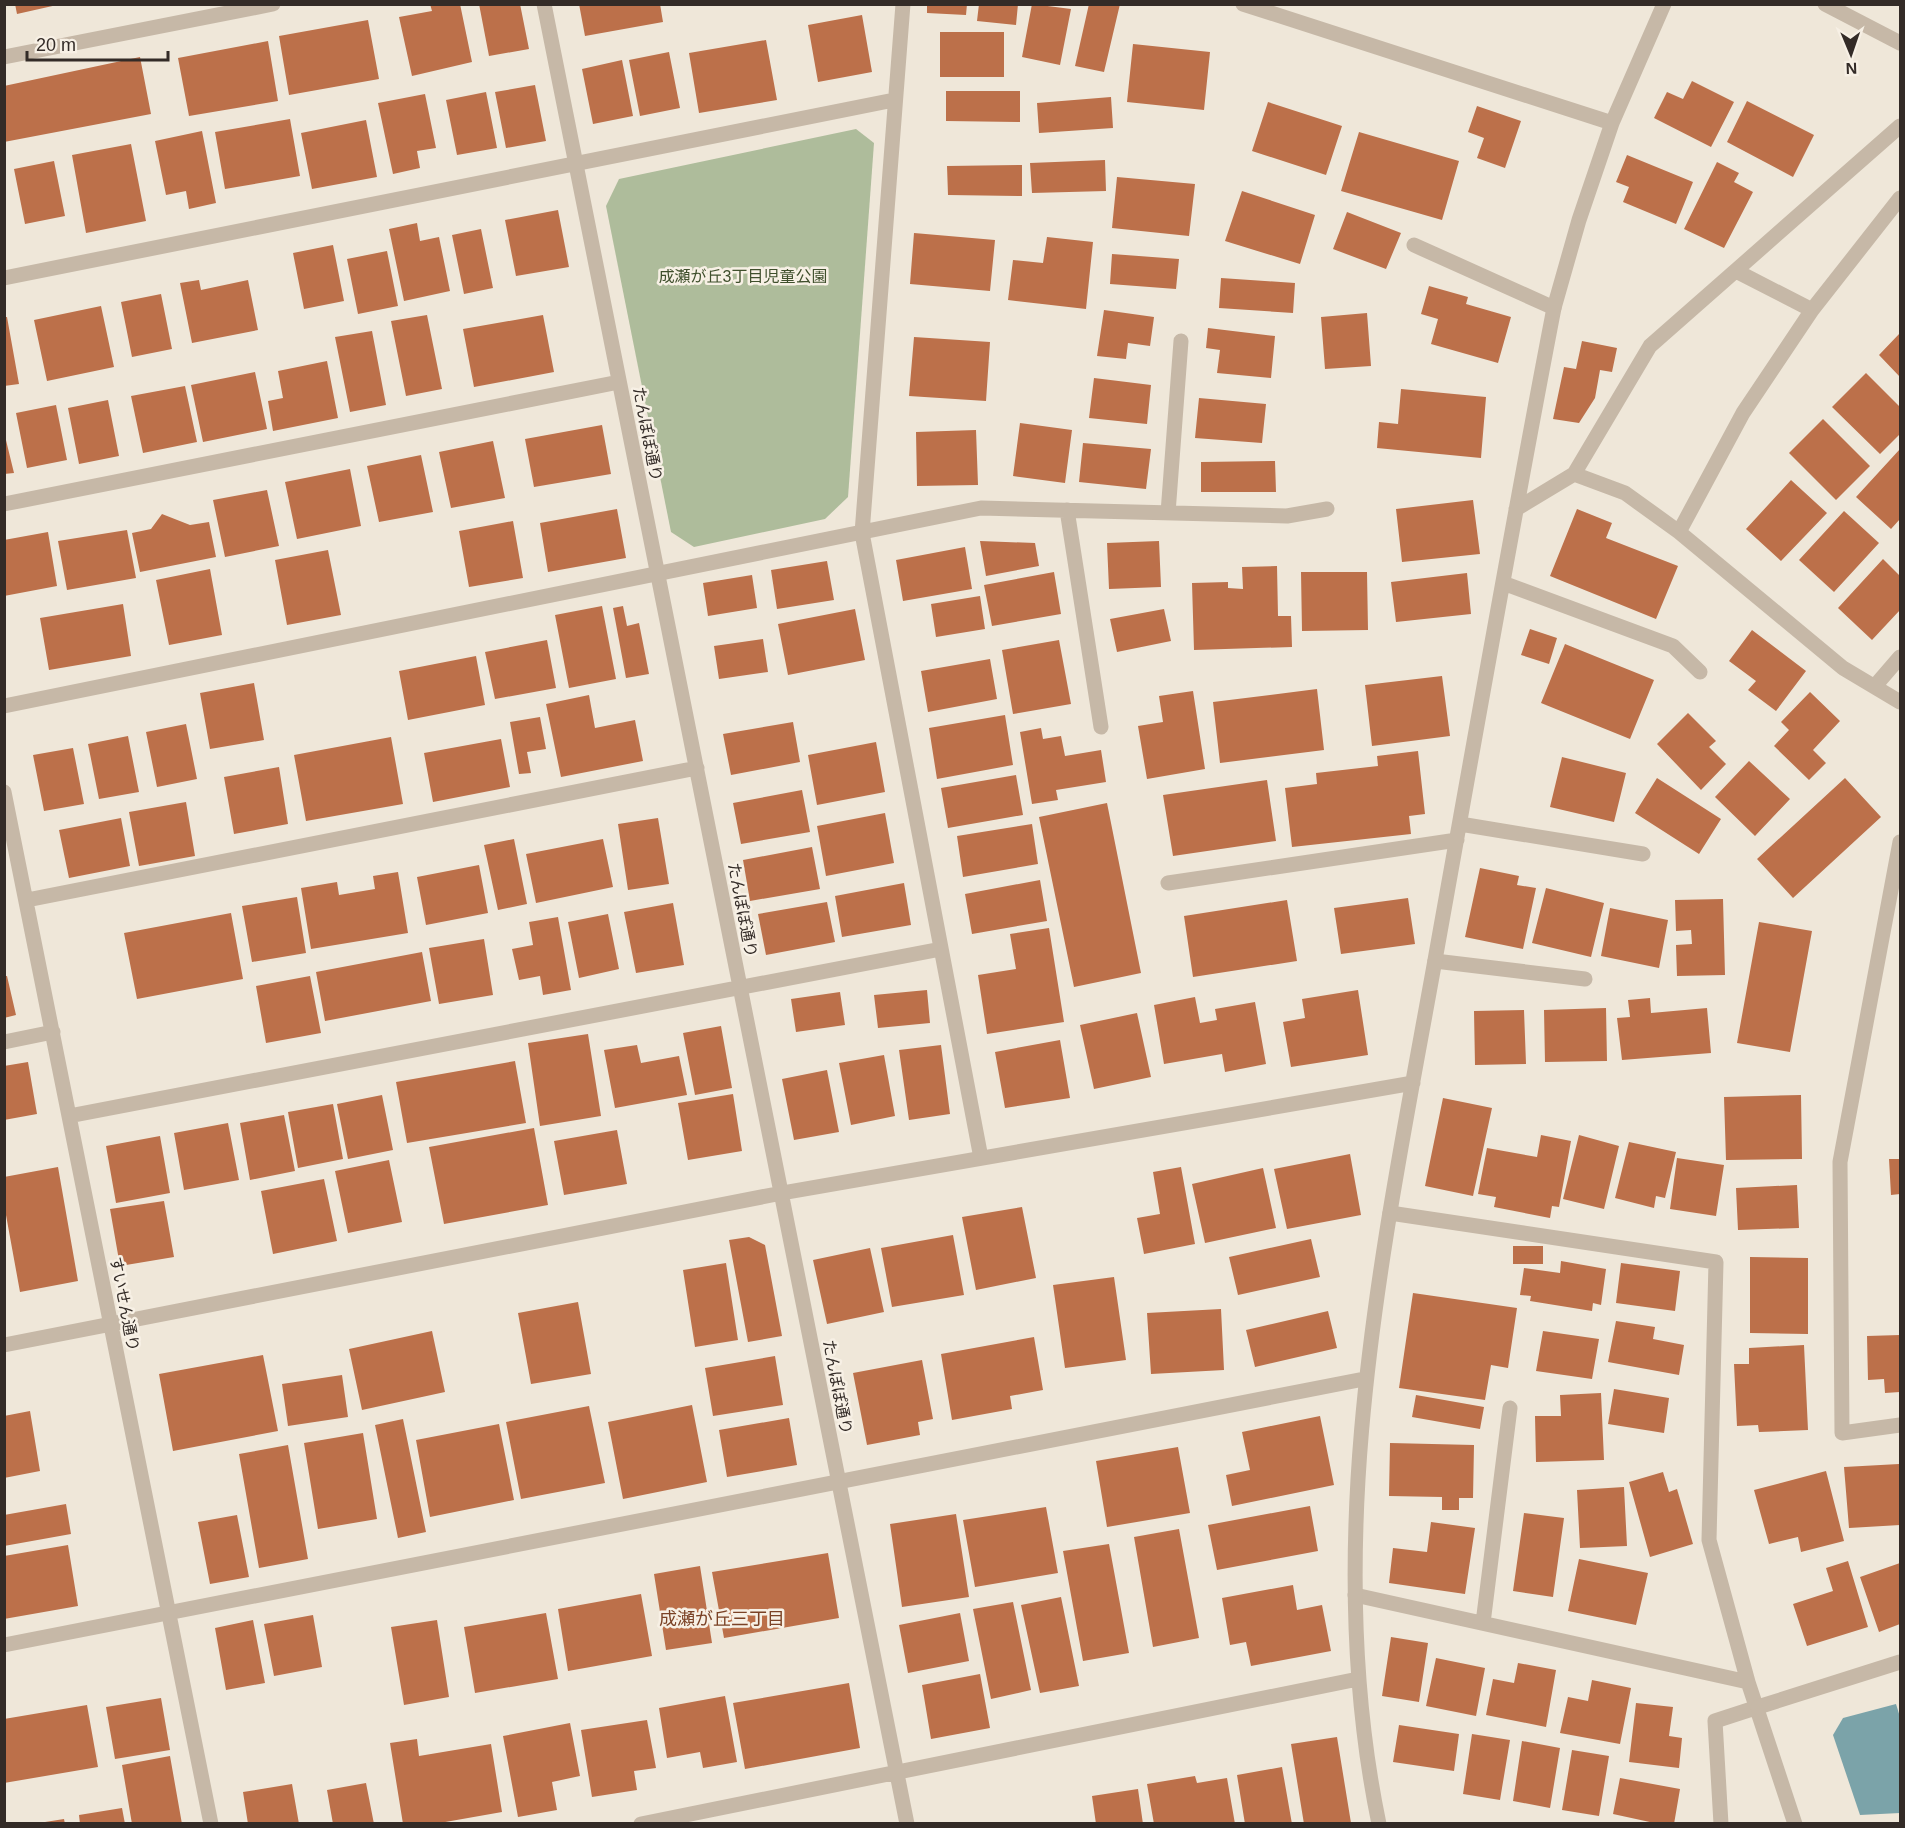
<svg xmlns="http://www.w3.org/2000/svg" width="1905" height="1828" font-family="Helvetica,'Noto Sans JP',sans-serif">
  <rect width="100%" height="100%" fill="#efe7d9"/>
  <path fill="#aebc9b" d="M856,129L874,143L848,497L825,519L694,547L671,532L606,206L619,179Z"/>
  <path fill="#7ba3a9" d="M1896,1704L1900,1717V1813L1860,1815L1833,1735L1843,1718Z"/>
  <path fill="#bc704a" d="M15,4H57V5L17,14Z
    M430,4H460L472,62L412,76L399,17L432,11Z
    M479,4H520L529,49L489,56Z
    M579,4H660L663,22L585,36Z
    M927,4H967L966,15L927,13Z
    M979,4H1018L1016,25L977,21Z
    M1032,4L1071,9L1060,65L1022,57Z
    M1089,4H1120L1104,72L1075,66Z
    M862,15L872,72L818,82L808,25Z
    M368,20L379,79L289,95L279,36Z
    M940,32H1004V77H940Z
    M766,40L777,100L699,113L689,53Z
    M268,41L278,101L189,116L178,58Z
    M1133,44L1210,52L1204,110L1127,102Z
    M669,52L680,108L640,116L629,60Z
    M140,57L151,114L4,142V86Z
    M622,60L633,116L593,124L582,69Z
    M1692,81L1734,102L1711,147L1654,118L1667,92L1683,99Z
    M535,85L546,141L506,148L495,92Z
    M946,91H1020V122L946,121Z
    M486,92L497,148L457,155L446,100Z
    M425,94L436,148L417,151L420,168L393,174L378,103Z
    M1111,97L1113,128L1039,133L1037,103Z
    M1747,101L1814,135L1793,177L1727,142Z
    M1268,102L1342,126L1326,175L1252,151Z
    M1477,106L1521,121L1505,168L1477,158L1484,138L1468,132Z
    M290,119L300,176L225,189L215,132Z
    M366,120L377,177L312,189L301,133Z
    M202,131L216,203L189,209L186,191L166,195L155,141Z
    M1359,132L1459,161L1442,220L1341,191Z
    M131,144L146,221L86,233L72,155Z
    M1627,155L1693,182L1676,224L1623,202L1629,187L1616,182Z
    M1105,160L1106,191L1032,193L1030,163Z
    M54,161L65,216L25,224L14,169Z
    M1717,162L1739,173L1734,182L1753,192L1724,248L1684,229Z
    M1022,165V196L948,195L947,166Z
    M1117,177L1195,184L1189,236L1112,228Z
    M1242,191L1315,215L1300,264L1225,241Z
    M558,210L569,267L516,276L505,220Z
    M1347,212L1401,233L1386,269L1333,249Z
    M417,223L420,241L439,237L450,291L404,301L389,229Z
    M481,229L493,288L464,294L452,235Z
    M914,233L995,240L990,291L910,284Z
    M1047,237L1093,242L1086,309L1008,300L1013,260L1043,263Z
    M333,245L344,301L304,309L293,253Z
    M387,251L398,306L358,314L347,259Z
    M1112,254L1179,259L1176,289L1110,284Z
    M1221,278L1295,283L1293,313L1219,308Z
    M199,280L201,290L248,280L258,330L192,343L180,283Z
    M1429,286L1468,297L1466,304L1511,317L1498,363L1431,344L1438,319L1421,314Z
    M161,294L172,349L132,357L121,302Z
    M101,306L114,367L47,381L34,320Z
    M1104,310L1154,317L1150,346L1128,343L1126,359L1097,356Z
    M1367,313L1371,366L1325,369L1321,317Z
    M427,315L442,389L406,396L391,321Z
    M543,315L554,372L474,387L463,329Z
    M4,317H7L19,384L4,386Z
    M1208,328L1275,336L1271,378L1217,373L1220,350L1206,348Z
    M372,331L386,405L350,412L335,337Z
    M1900,333V377L1879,355Z
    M914,337L990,342L986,401L909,396Z
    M1582,341L1617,348L1612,372L1600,370L1595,398L1579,423L1553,419L1564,367L1576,369Z
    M327,361L338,418L273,431L268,401L283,398L278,371Z
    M255,372L267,429L203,442L191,385Z
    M1866,373L1900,407V434L1880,454L1832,407Z
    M1094,378L1151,385L1147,424L1089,418Z
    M185,386L197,442L143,453L131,396Z
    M1401,389L1486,397L1481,458L1377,448L1379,422L1398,424Z
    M1199,398L1266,404L1262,443L1195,438Z
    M108,400L119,456L79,464L68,408Z
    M56,405L67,460L27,468L16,413Z
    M1823,419L1870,466L1836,500L1789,453Z
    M1020,423L1072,430L1065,483L1013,476Z
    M602,425L611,474L534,487L525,439Z
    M976,430L978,485L917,486L916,432Z
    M4,432L14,473L4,474Z
    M493,441L505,498L451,508L439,452Z
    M1083,443L1151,449L1146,489L1079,482Z
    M1900,449V519L1891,529L1856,497Z
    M421,455L433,512L379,522L367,466Z
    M1275,461L1276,492H1201V462Z
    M350,469L361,526L297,539L285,482Z
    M1791,480L1827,513L1781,561L1746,529Z
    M267,490L279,546L225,557L213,500Z
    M1473,500L1480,554L1402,562L1396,509Z
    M617,509L626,558L548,572L540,523Z
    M1577,509L1612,523L1606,538L1678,566L1656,619L1550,576Z
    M1844,511L1879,543L1834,592L1799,560Z
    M162,514L190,525L209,522L216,557L140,572L132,533L151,529Z
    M513,521L523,578L469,587L459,531Z
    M127,530L136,578L67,590L58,541Z
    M48,532L57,586L4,596V540Z
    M980,541L1035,543L1039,566L986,576Z
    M1159,541L1161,587L1109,589L1107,543Z
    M965,547L972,589L903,601L896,560Z
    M328,550L341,615L287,625L275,560Z
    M1883,559L1900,576V610L1872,640L1838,608Z
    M827,561L834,600L777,609L771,570Z
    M1277,566L1278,616H1291L1292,647L1194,650L1192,583L1228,582V588L1243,589L1242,567Z
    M210,569L222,635L169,645L156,580Z
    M1054,572L1061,614L992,626L984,585Z
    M1301,572H1367L1368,630L1302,631Z
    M1467,573L1471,614L1396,622L1391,582Z
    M752,575L757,608L708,616L703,583Z
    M980,596L985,629L936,637L931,604Z
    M123,604L131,656L49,670L40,618Z
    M602,606L616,679L569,688L555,615Z
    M623,606L627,626L639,623L649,674L626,678L613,608Z
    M855,609L865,660L788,675L778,624Z
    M1164,609L1171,641L1117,652L1110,619Z
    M1530,629L1557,638L1549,664L1521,655Z
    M1752,630L1806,671L1776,711L1748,690L1756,681L1729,661Z
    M763,639L768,672L719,679L714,646Z
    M547,640L556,688L495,699L485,652Z
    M1059,640L1071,704L1013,714L1002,650Z
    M1565,644L1654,680L1630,739L1541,703Z
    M476,656L485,705L408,720L399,671Z
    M990,659L997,699L928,712L921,671Z
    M1442,676L1450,736L1372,746L1365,685Z
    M254,683L264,740L210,749L200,693Z
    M1317,689L1324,750L1220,763L1213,702Z
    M1193,691L1205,769L1147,779L1138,726L1163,722L1159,696Z
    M1810,692L1840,721L1813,750L1826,763L1809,780L1774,746L1789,730L1781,722Z
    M589,695L595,728L635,720L643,761L561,777L546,704Z
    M1688,713L1716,741L1709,747L1726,764L1701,790L1657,744Z
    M1005,715L1013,765L937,779L929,728Z
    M540,717L546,749L527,752L531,773L519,774L510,722Z
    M793,722L800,762L731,775L723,734Z
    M186,724L197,779L157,787L146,732Z
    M1041,728L1043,739L1061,736L1065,756L1101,750L1106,782L1056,790L1058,800L1032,804L1020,732Z
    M128,736L139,792L99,799L88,744Z
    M391,737L403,804L306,821L294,755Z
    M501,739L510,787L433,802L424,753Z
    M876,742L885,792L817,805L808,755Z
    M73,748L84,804L44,811L33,755Z
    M1418,751L1425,814L1409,816L1411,834L1292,847L1285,788L1317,784L1316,773L1378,766L1377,756Z
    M1562,757L1626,773L1614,822L1550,807Z
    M1749,761L1790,799L1755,836L1715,797Z
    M279,767L288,824L234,834L224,777Z
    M1016,775L1023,815L948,828L941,788Z
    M1657,778L1721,819L1699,854L1635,813Z
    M1845,778L1881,817L1793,898L1757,859Z
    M1267,780L1276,841L1173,856L1163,795Z
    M802,790L810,832L741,844L733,803Z
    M186,802L195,856L139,866L129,812Z
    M1107,803L1141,973L1074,987L1039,817Z
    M885,813L894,863L826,876L817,826Z
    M121,818L130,866L69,878L59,830Z
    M658,818L669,884L628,890L618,824Z
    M1032,824L1038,864L963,877L957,836Z
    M514,839L527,904L498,910L484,845Z
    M603,839L613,887L536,903L526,854Z
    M812,847L820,889L750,901L743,860Z
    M479,865L488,913L426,925L417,877Z
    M1480,868L1519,876L1517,885L1536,888L1523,949L1465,937Z
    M398,872L408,933L311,949L301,888L337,882L339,895L375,889L373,876Z
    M1040,880L1047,921L972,934L965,894Z
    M904,883L911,925L842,937L835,896Z
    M1546,888L1604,903L1591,957L1532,943Z
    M297,897L306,953L252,962L242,906Z
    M1408,898L1415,944L1341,954L1334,908Z
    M1723,899L1725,975L1677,976L1676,945L1692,944L1691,930L1676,931L1675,900Z
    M1287,900L1297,961L1193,977L1184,916Z
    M827,902L835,942L766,955L758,914Z
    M673,903L684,965L636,973L624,912Z
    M1610,908L1668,920L1659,968L1601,956Z
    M231,913L243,979L137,999L124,933Z
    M608,914L619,969L579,978L568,922Z
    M558,917L571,990L543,995L540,976L519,980L512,949L533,945L529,922Z
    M1759,922L1812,931L1790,1052L1737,1043Z
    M1049,928L1064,1022L987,1034L978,975L1016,969L1010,934Z
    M484,939L493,995L439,1004L429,948Z
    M422,952L431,1001L325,1021L316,972Z
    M4,976H7L16,1015L4,1018Z
    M310,976L321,1033L266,1043L256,986Z
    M927,990L930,1023L878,1028L874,995Z
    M1358,990L1368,1055L1291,1067L1283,1022L1305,1018L1302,999Z
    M840,992L845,1025L796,1032L791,999Z
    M1195,997L1200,1023L1217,1020L1215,1009L1255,1002L1266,1064L1225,1072L1222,1054L1164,1064L1154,1005Z
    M1650,998L1651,1013L1707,1008L1711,1053L1622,1060L1617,1018L1630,1017L1628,1000Z
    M1606,1008L1607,1061L1545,1062L1544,1010Z
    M1524,1010L1526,1064L1475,1065L1474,1011Z
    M1137,1013L1151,1077L1094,1089L1080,1025Z
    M721,1026L732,1088L695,1095L683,1033Z
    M588,1034L601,1116L540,1126L528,1043Z
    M1060,1040L1070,1098L1005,1108L995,1052Z
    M637,1045L641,1063L679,1056L687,1095L615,1108L604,1050Z
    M941,1045L950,1114L909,1120L899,1050Z
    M884,1055L895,1116L851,1125L839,1063Z
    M515,1061L526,1123L407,1143L396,1082Z
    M28,1062L37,1114L4,1120V1066Z
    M827,1070L839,1132L794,1140L782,1079Z
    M733,1094L742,1151L688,1160L678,1103Z
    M382,1095L393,1150L348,1159L337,1104Z
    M1801,1095L1802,1159L1726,1160L1724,1097Z
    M1443,1098L1492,1108L1473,1196L1425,1186Z
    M333,1104L343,1159L298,1168L288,1112Z
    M284,1115L295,1171L250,1180L240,1123Z
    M228,1123L239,1180L184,1190L174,1133Z
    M534,1128L548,1205L444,1224L429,1147Z
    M617,1130L627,1184L564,1195L554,1141Z
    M1541,1135L1571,1141L1559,1207L1552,1206L1550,1218L1494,1207L1496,1197L1478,1194L1487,1148L1537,1157Z
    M1579,1135L1619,1146L1604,1209L1563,1199Z
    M160,1136L170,1193L116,1203L106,1146Z
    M1629,1142L1676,1152L1665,1198L1656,1196L1654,1208L1615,1198Z
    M1350,1154L1361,1215L1287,1229L1274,1169Z
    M1677,1158L1724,1165L1716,1216L1670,1209Z
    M1889,1159H1900V1194L1891,1195Z
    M389,1160L402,1222L348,1233L335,1171Z
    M58,1167L78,1281L20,1292L4,1204V1177Z
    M1181,1167L1195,1244L1144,1254L1137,1218L1160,1214L1153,1172Z
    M1263,1168L1276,1228L1205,1243L1192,1184Z
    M324,1179L337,1241L273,1254L261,1191Z
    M1797,1185L1799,1228L1738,1230L1736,1188Z
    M164,1201L174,1257L120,1266L110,1209Z
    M1022,1207L1036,1278L976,1290L962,1217Z
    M953,1235L964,1295L892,1307L881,1248Z
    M749,1237L765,1245L782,1336L748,1342L729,1240Z
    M1311,1239L1320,1277L1238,1295L1229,1257Z
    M1513,1246H1543V1264H1513Z
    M870,1248L884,1312L827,1324L813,1260Z
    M1750,1257L1808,1258V1334L1750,1333Z
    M1561,1261L1606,1269L1601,1305L1593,1303L1592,1311L1530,1301L1531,1296L1520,1295L1524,1268L1560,1273Z
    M726,1263L738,1340L695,1347L683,1270Z
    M1621,1263L1680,1271L1675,1311L1616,1303Z
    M1114,1277L1126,1360L1065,1368L1053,1285Z
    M1413,1293L1517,1308L1508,1368L1491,1365L1485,1400L1399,1388Z
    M578,1302L591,1374L531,1384L518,1313Z
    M1221,1309L1224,1370L1151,1374L1147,1313Z
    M1328,1311L1337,1348L1255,1367L1246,1330Z
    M1616,1321L1655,1327L1653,1339L1684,1345L1679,1375L1608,1362Z
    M432,1331L445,1392L362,1410L349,1349Z
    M1543,1331L1599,1339L1592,1379L1536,1371Z
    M1900,1335V1392L1885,1393L1884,1379L1868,1380L1867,1336Z
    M1034,1337L1043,1390L1010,1396L1012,1409L952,1420L941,1354Z
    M1804,1345L1808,1430L1759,1432L1758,1425L1737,1426L1734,1364H1749V1348Z
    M263,1355L278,1431L173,1451L159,1374Z
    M775,1356L783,1405L713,1416L705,1368Z
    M922,1360L933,1419L918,1422L920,1435L867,1445L853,1373Z
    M342,1375L348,1417L288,1426L282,1384Z
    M1614,1389L1669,1398L1664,1433L1608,1424Z
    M1601,1393L1604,1460L1536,1462L1535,1416H1561L1560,1395Z
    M1416,1395L1484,1407L1480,1429L1412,1417Z
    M692,1405L707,1482L623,1499L608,1422Z
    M589,1406L605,1483L521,1499L506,1422Z
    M30,1411L40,1471L4,1478V1416Z
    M1320,1416L1334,1485L1232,1506L1226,1475L1250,1470L1242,1432Z
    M789,1418L797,1465L727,1477L719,1430Z
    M403,1419L426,1532L398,1538L375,1425Z
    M499,1424L514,1500L430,1517L416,1440Z
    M363,1433L377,1519L318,1529L304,1443Z
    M1390,1443L1474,1445L1473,1498H1459V1510H1442V1497L1389,1496Z
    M288,1445L308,1559L259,1568L239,1454Z
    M1178,1447L1190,1513L1107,1527L1096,1461Z
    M1899,1464L1900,1525L1849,1528L1844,1467Z
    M1826,1471L1844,1541L1801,1552L1798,1537L1769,1544L1754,1490Z
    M1663,1472L1669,1492L1677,1489L1693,1544L1650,1557L1629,1482Z
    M1624,1487L1627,1546L1580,1548L1577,1490Z
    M66,1504L71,1534L4,1546V1515Z
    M1310,1506L1318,1551L1217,1570L1208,1525Z
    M1046,1507L1058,1573L975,1587L963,1520Z
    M1524,1513L1564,1518L1553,1597L1513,1591Z
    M956,1514L969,1597L902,1607L890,1524Z
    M237,1515L249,1577L210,1584L198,1522Z
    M1431,1522L1475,1528L1465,1594L1389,1583L1393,1548L1427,1552Z
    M1179,1529L1199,1638L1153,1647L1134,1537Z
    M1109,1544L1129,1653L1083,1661L1063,1551Z
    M68,1545L78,1606L4,1619V1556Z
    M828,1553L839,1618L724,1638L712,1572Z
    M1579,1559L1648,1573L1636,1625L1568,1611Z
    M1848,1561L1868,1627L1807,1646L1793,1604L1833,1591L1826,1568Z
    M1900,1563V1624L1879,1632L1860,1577Z
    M700,1566L712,1643L666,1650L654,1574Z
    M1293,1585L1297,1610L1322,1605L1331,1651L1251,1666L1246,1642L1230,1645L1222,1598Z
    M641,1594L652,1656L568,1671L558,1609Z
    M1061,1597L1079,1686L1040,1693L1021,1605Z
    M1013,1602L1031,1690L991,1699L973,1609Z
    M546,1613L558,1679L475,1693L464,1627Z
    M960,1613L969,1661L908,1673L899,1625Z
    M313,1615L322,1667L274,1676L264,1624Z
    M253,1620L265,1683L226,1690L215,1628Z
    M437,1620L449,1697L404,1705L391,1627Z
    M1391,1637L1428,1643L1419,1702L1382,1696Z
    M1436,1658L1485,1668L1476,1716L1426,1706Z
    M1518,1663L1556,1670L1546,1727L1486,1715L1493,1679L1514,1683Z
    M980,1674L990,1728L931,1739L922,1685Z
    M1592,1680L1631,1688L1620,1744L1560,1733L1568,1697L1588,1701Z
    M849,1683L860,1748L745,1769L733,1703Z
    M725,1696L737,1762L703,1768L700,1752L667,1758L659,1708Z
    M161,1698L170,1750L115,1759L106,1707Z
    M1636,1703L1673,1707L1669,1736L1682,1738L1679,1768L1629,1762Z
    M87,1705L98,1767L4,1783V1719Z
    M647,1720L656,1768L634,1771L637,1790L592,1797L581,1730Z
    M570,1723L580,1776L552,1782L557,1810L518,1817L503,1736Z
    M1399,1725L1459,1734L1454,1771L1393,1762Z
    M1472,1734L1510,1740L1500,1800L1463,1794Z
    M1337,1737L1351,1823L1304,1824L1291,1744Z
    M417,1739L419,1756L491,1744L502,1812L434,1824H403L390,1743Z
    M1522,1741L1560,1748L1550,1808L1513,1801Z
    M1572,1750L1609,1756L1599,1816L1562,1810Z
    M170,1756L182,1824H132L122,1765Z
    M1282,1767L1292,1824H1245L1237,1775Z
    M1195,1776L1197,1783L1227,1778L1235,1824H1154L1147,1784Z
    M1620,1778L1680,1789L1674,1824H1659L1613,1814Z
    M366,1783L374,1824H333L327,1790Z
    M292,1784L299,1824H248L243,1792Z
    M1138,1789L1143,1824H1096L1092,1796Z
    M122,1808L125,1824H80L79,1815Z
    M64,1819L65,1824H45V1822Z"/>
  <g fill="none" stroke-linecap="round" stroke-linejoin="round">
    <path stroke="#c6b8a7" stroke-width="15" d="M1414,245L1554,308
      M1435,961L1585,979
      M1355,1595L1748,1682L1709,1540L1716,1262L1390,1213
      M1483,1623L1510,1408
      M1748,1682L1795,1824
      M1721,1824L1715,1721L1758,1707"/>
    <path stroke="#c6b8a7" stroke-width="15" d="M544,4L907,1824
      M903,4L862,533L981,1158
      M1243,4L1612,123
      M4,57L273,4
      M1736,271L1812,310
      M4,278L894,100
      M1574,474L1625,493L1679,532L1843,668L1900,702
      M4,504L619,382
      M1516,509L1574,474L1650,346L1900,126
      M1067,510L1101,727
      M1168,513L1181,341
      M1679,532L1743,413L1812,310L1900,198
      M1503,583L1673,646L1700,672
      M1875,686L1900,657
      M4,706L981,508L1287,516L1327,509
      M4,792L211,1824
      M1460,824L1643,854
      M1900,842L1840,1162L1842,1433L1900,1425
      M1168,883L1457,840
      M27,900L697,768
      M4,1042L53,1032
      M69,1116L941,949
      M4,1345L782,1193L1413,1083
      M4,1645L1364,1379
      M1758,1707L1900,1662
      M641,1824L1358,1679
      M1379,1824C1319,1536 1384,1244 1435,960C1474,743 1512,525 1554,308L1579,220L1612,123L1664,4"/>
    <path stroke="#c6b8a7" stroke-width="15" d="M1825,4L1900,43"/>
  </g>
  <g text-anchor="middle" stroke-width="5" stroke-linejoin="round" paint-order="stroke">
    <g font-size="16" fill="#3f4f2c" stroke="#f7f0e5">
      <text x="743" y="282">成瀬が丘3丁目児童公園</text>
    </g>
    <g font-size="16" fill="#332b27" stroke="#f7f0e5">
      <text transform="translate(648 434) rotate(79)" y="6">たんぽぽ通り</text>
      <text transform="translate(743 910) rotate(79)" y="6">たんぽぽ通り</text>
      <text transform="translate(125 1304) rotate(79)" y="6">すいせん通り</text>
      <text transform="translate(838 1387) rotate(79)" y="6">たんぽぽ通り</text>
    </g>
    <g font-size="18" fill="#7b4226" stroke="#f7f0e5">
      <text x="722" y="1625">成瀬が丘三丁目</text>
    </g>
  </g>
  <rect width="1905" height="1828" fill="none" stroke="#332b27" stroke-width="12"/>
  <g transform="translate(1851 54) rotate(178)" stroke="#f7f0e5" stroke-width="4.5" paint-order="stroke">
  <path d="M0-4.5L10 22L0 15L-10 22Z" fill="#332b27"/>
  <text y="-9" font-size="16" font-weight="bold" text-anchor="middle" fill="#332b27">N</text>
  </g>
  <path d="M27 51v9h141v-9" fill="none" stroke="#332b27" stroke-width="3"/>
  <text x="36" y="51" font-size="18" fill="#332b27" stroke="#f7f0e5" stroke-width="4.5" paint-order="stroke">20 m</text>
</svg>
